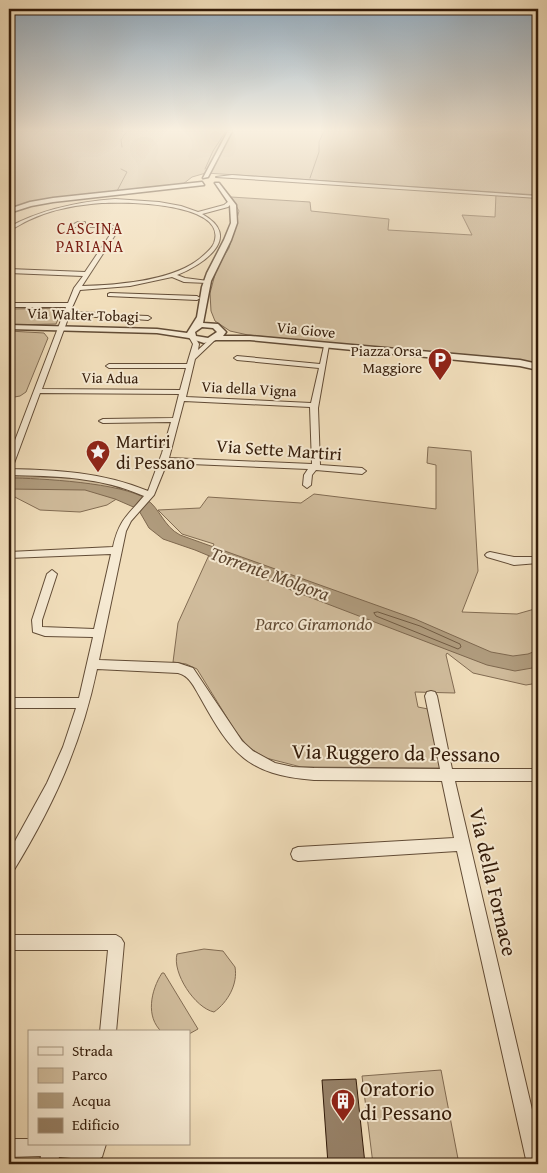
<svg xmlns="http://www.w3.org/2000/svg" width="547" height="1173" font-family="'Gentium Book Plus',serif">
  <rect width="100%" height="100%" fill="#f1debb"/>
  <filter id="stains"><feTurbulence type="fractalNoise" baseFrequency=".004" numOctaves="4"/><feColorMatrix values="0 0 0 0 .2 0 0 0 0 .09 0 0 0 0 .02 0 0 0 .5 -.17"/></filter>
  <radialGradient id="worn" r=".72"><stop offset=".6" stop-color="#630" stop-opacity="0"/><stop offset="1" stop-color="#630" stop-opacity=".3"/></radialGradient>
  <path fill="#d1bd9d" stroke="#826c53" d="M9,131H538V195L206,173L192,177L183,184L21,205L9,210Z
    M496,194L538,197V364L248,335L230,331L215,321L211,311L210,293L217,267L229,248L239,211L231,197L310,202L311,211L389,219L388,230L472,235L462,215L495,217Z
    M63,308L56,324L9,325V309Z
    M9,331L44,333L48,338L26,392L20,396L9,398Z
    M428,447L471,451L478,571L462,612L517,614L538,608V683L526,685L473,673L447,653L446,655L455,693L415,692L418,707L428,709L440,768L301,767L266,758L248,747L234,729L197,669L186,664L173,662L178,623L214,544L182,534L158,510L200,508L208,497L301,503L314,494L436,509V465L427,463Z
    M14,477C41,477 108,475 126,493L107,505L80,512L40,510L9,494V486Z
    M204,949L223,951L235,967C238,984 228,1002 214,1012C195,1008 172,973 177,954Z
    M162,973H164L198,1029L189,1034V1032H162C145,1017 151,990 162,973Z
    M441,1070L459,1164H373L362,1076Z"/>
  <path fill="#b09c7e" stroke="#7e684f" d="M9,478C38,478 124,483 146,499C160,508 163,526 180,535L415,619L491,652L513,656L528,654L538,650V667L515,671L487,665L291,590L195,550L163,539L149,528L138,509L115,499L85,490L9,489Z"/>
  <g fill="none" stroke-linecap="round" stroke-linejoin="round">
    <path stroke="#725c44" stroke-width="1" d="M378,612L420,626L460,644L461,647L458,649L376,616L374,613Z"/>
    <path stroke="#7e684f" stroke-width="1" d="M123,136L128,131
      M122,147L121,140L123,137
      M205,169L213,151L226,131
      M310,178L319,152V142L324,131
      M117,191L127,172L121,169"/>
  </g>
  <path fill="#968066" stroke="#331b09" d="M356,1079L365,1164H328L322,1080Z"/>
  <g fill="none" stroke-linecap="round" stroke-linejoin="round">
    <defs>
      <path id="minor" d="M232,175L538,196V198L216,177Z
        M115,199L159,202L181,206L198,212L224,205L229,201L233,202L228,207L202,214C244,237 203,265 177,275L185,278L208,281V283L184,282L172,277L130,286L80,290L70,312L97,313L100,315L97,317L69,316L42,389L180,390L186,368H109L106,366L109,364H187L193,344L189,337L192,335L194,336L199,344L198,350L211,338L216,339L195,359L186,397L311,403L319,368L237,360L234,358L237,356L320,364L324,346L329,345L318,408L320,465L362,468L366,471L362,474L316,470L312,475L311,485L307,488L303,485L304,475L308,469L167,463L154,495L131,521L126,531L99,660L178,663L193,668L242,741L253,751L275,763L293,767L314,768L440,769L425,696L427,692L431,691L435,692L437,696L452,769H538V781H455L538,1135V1164H527L457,851L298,861L293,859L291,854L293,849L298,847L454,838L442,781L314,780C247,775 231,753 200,697C194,687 190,676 178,673L97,669C81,745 54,804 14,870L9,872V852L47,783L63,747L76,708H13L9,707V700L13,698H79L93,637L45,636L33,632L32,620L47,574L52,570L57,574L42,620V627L94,629L111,554L9,558V552L113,547C119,520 127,516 144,496C101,477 56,476 9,475V469C56,470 103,472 148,491L162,453L171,422L103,423L99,421L103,419L173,418L179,394L40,393L13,466L9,469V456L66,307H9V303H68L74,288L83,276L9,273V269L85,272L114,229L111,227H72V225L78,222H85V224L112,225L119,229L82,286C119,285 177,281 204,255C208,251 212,248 214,243C230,200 113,201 91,204C70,206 48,211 29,220C22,223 16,228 9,230V227C42,209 77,202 115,199ZM184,401L310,407L312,464L169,458Z
        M110,293L197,296L200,298L197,300L108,296V294Z
        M122,315L148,316L151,318L148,320L120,318V316Z
        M490,552L514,557H538V563L514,565L487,557L485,555L487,553Z
        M9,935H116L121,938L124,943L116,1032H100L108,950H9Z
        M9,1139H29V1144H106L102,1157L96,1160L59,1157L57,1164H39L41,1156L9,1157Z"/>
      <path id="tertiary" d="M228,131H232L208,177L203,178Z
        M202,182L204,185L53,202L31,206L9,213V209L30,202L53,198Z
        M215,183H219L236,205L237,223L231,240L211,281L203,323L218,324L226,332L223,336H250L520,360L538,364V370L520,366L250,340H216L204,343L189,338L157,333L9,329V325L157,329L187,333L197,317L202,287L207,273L224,240L231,223L230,205ZM202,327L213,328L217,332L208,338L196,336L195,332Z"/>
    </defs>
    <use href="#minor" stroke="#624c36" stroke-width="2"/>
    <use href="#tertiary" stroke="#624c36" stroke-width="3"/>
    <use href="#minor" fill="#f6ead3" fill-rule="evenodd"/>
    <use href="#tertiary" fill="#f6ead3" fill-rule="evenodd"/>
  </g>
  <linearGradient id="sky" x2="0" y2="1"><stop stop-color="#91aabe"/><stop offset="0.44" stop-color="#f9f0e0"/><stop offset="1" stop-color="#f9f0e0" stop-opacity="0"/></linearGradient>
  <rect width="547" height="296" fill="url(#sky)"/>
  <defs>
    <symbol id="parking-pin" viewBox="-11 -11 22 30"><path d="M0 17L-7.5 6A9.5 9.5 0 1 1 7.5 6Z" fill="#8f2418" stroke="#f6ead3"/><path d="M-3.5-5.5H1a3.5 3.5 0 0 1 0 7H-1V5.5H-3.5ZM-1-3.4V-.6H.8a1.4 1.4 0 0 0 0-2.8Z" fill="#fff"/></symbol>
    <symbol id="sight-pin" viewBox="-11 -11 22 30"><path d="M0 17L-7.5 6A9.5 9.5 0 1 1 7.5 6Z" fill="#8f2418" stroke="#f6ead3"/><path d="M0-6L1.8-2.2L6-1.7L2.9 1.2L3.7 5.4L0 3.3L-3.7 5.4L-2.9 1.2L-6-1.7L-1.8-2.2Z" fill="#fff"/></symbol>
    <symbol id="building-pin" viewBox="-11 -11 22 30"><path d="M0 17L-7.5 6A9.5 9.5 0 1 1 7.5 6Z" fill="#8f2418" stroke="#f6ead3"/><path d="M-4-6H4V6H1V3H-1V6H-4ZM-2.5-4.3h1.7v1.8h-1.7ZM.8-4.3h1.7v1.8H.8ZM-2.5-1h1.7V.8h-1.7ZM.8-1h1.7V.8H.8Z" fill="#fff"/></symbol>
  </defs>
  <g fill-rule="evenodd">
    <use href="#parking-pin" x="426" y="346" width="28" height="38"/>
    <use href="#sight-pin" x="84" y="438" width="28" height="38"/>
    <use href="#building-pin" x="329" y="1087" width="28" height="38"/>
  </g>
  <g text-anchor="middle" stroke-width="4" stroke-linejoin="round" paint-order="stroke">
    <g font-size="15" fill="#331b09" stroke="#f6ead3">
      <text transform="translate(83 315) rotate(2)" y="5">Via Walter Tobagi</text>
      <text transform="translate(306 330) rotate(6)" y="5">Via Giove</text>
      <text transform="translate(110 378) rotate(1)" y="5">Via Adua</text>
      <text transform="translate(249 389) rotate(3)" y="5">Via della Vigna</text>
    </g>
    <g font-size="15" fill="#331b09" stroke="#f6ead3" text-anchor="end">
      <text x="422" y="356">Piazza Orsa<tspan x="422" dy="17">Maggiore</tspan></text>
    </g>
    <g font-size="16" letter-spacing="1" fill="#7a1f14" stroke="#f6ead3">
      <text x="90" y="234">CASCINA<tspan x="90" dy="18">PARIANA</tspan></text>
    </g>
    <g font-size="18" fill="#331b09" stroke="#f6ead3" text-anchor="start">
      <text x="116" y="448">Martiri<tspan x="116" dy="21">di Pessano</tspan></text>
    </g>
    <g font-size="18" fill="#331b09" stroke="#f6ead3">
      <text transform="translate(279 450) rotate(4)" y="6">Via Sette Martiri</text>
    </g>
    <g font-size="18" font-style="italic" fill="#624c35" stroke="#f6ead3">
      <text x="314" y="630">Parco Giramondo</text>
    </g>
    <g font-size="19" font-style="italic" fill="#5f4832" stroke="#f6ead3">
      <text transform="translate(270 573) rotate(20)" y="7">Torrente Molgora</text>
    </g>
    <g font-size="21" fill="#331b09" stroke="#f6ead3">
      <text transform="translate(396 753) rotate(1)" y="7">Via Ruggero da Pessano</text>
      <text transform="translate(493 882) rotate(77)" y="7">Via della Fornace</text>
    </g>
    <g font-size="21" fill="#331b09" stroke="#f6ead3" text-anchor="start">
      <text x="360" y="1096">Oratorio<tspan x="360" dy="24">di Pessano</tspan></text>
    </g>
  </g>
  <rect width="547" height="1173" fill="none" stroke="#f1debb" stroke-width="30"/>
  <rect x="10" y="10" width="527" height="1153" fill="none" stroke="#331b09" stroke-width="2.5"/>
  <rect x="15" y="15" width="517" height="1143" fill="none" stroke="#331b09"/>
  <rect x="28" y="1030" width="162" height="115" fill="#f6ead3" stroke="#a89782"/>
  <rect x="38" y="1047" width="25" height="8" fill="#f6ead3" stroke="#a89782"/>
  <text x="72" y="1056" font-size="15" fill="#331b09">Strada</text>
  <rect x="38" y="1068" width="25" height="15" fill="#d1bd9d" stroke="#a89782"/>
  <text x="72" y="1080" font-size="15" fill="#331b09">Parco</text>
  <rect x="38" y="1093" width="25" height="15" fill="#b09c7e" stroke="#a89782"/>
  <text x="72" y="1106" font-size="15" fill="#331b09">Acqua</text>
  <rect x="38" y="1118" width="25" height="15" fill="#968066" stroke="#a89782"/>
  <text x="72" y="1130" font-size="15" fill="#331b09">Edificio</text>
  <rect width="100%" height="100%" filter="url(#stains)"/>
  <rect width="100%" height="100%" fill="url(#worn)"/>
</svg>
